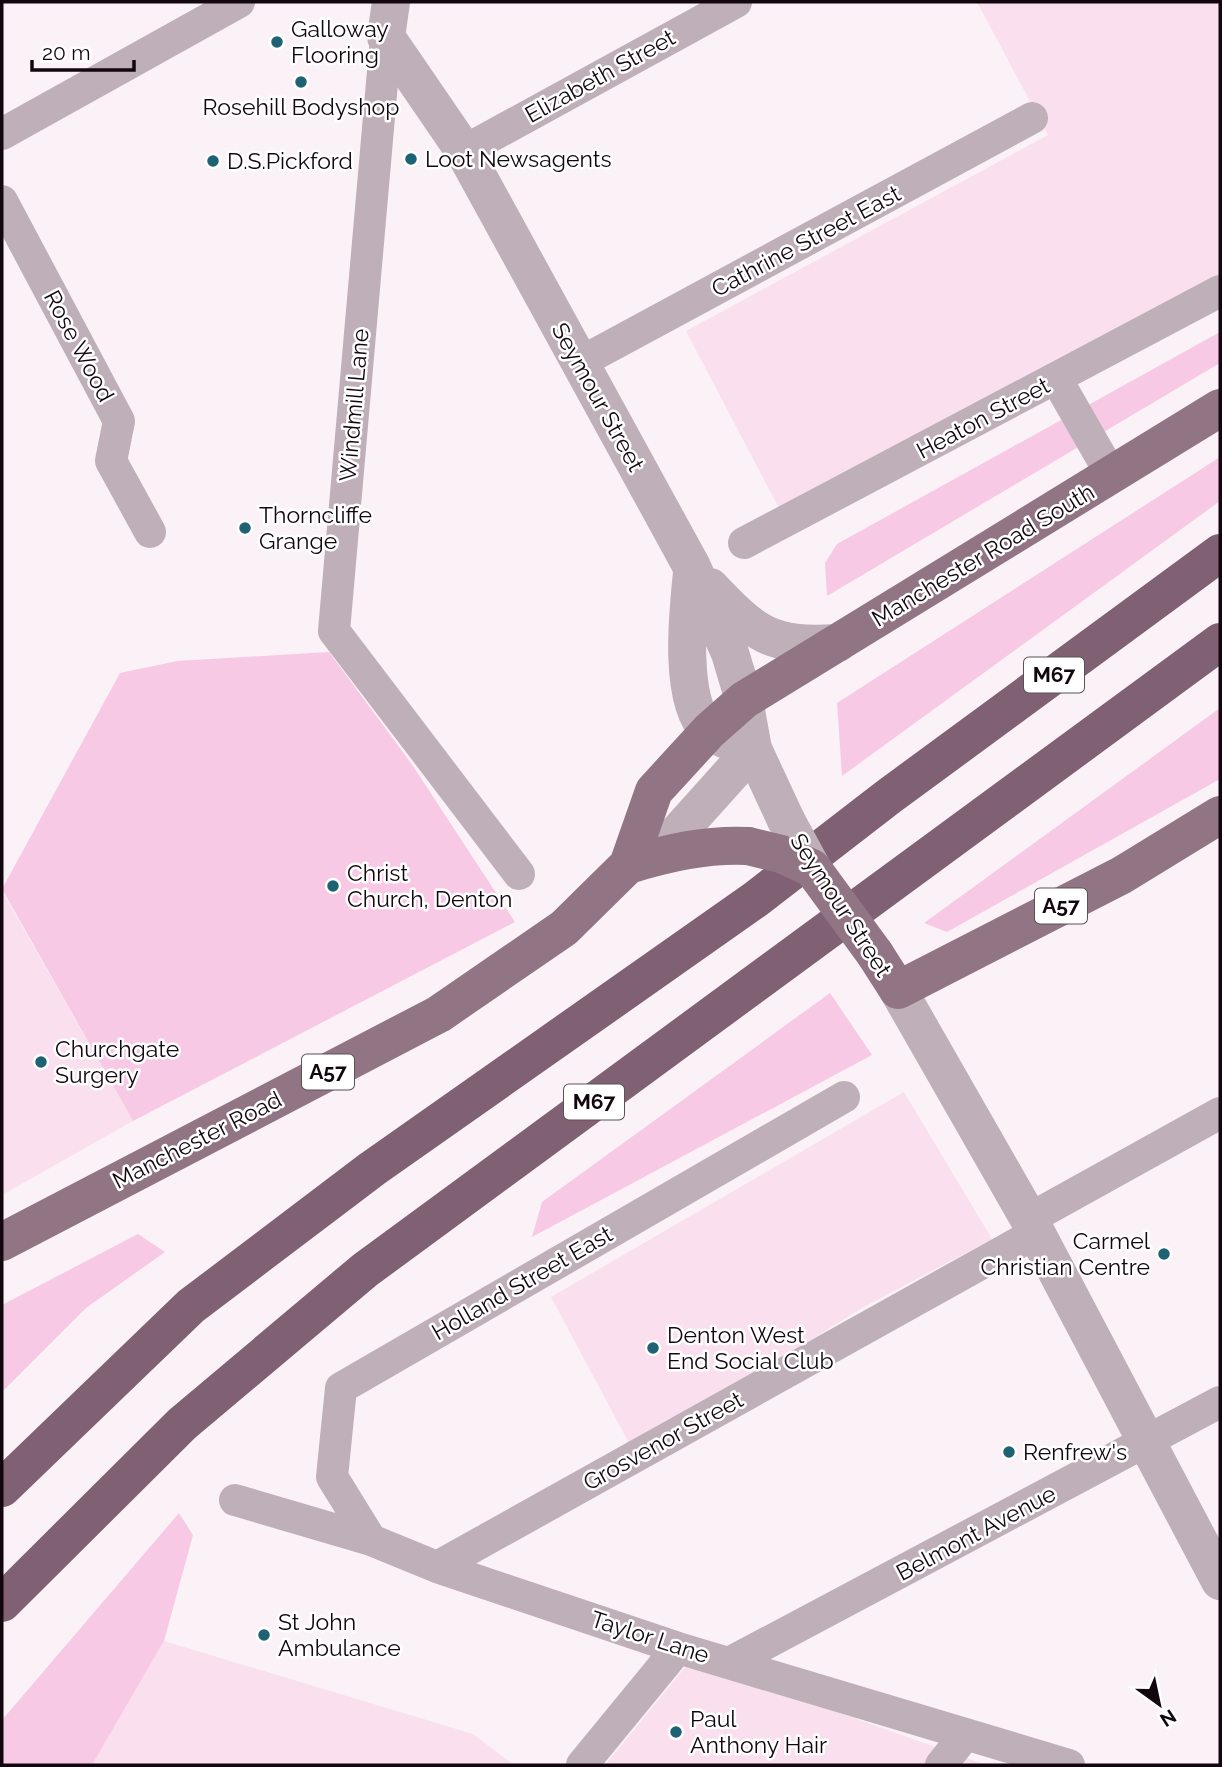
<svg xmlns="http://www.w3.org/2000/svg" width="1222" height="1767" font-family="Raleway,sans-serif">
  <rect width="100%" height="100%" fill="#faf2f7"/>
  <path fill="#fadfef" d="M977,2H1220V279L783,516L686,331L1048,135Z
    M2,891L133,1121L2,1195Z
    M904,1092L992,1239L864,1307L760,1371L630,1445L551,1297Z
    M164,1641L473,1734L514,1765H92Z
    M691,1660L986,1765H605Z"/>
  <path fill="#f8c9e5" d="M1220,332V363L827,596L825,563L837,544Z
    M1220,457V501L842,776L837,703Z
    M329,652L411,763L515,922L133,1121L2,889L120,673L177,661Z
    M1220,708V779L947,932L924,923Z
    M830,993L872,1055L532,1237L542,1202Z
    M138,1234L165,1252L86,1308L2,1392V1305Z
    M179,1513L193,1535L164,1641L92,1765H2V1720Z"/>
  <g fill="none" stroke-linecap="round" stroke-linejoin="round">
    <path stroke="#bfafb8" stroke-width="32" d="M386,37L334,631L519,874
      M2,134L239,2
      M464,151L736,2
      M2,201L119,421L111,461L150,532
      M579,363L1032,118
      M1057,380L1112,476
      M744,543L1220,291
      M1029,1219L1220,1113
      M235,1500L371,1540L437,1567L678,1648L1069,1765
      M371,1540L332,1477L341,1388L844,1097
      M437,1567L1036,1233
      M731,1662L1220,1402
      M582,1765L678,1648
      M941,1765L966,1734"/>
    <path stroke="#bfafb8" stroke-width="38" d="M391,2L386,37L464,151L692,567L730,653L744,700L753,749L786,820
      M710,587C756,635 770,647 838,643
      M656,857L753,749C741,744 718,739 708,730C678,700 688,612 692,573
      M898,990L1029,1219L1220,1581"/>
    <path stroke="#917585" stroke-width="38" d="M628,865C667,853 706,844 748,846
      M875,954L898,990L1122,875L1220,815
      M2,1242L439,1014L564,928L628,865L654,791L709,731L744,700L1220,408"/>
    <path stroke="#806073" stroke-width="38" d="M2,1488L191,1306L372,1169L756,899L888,797L1220,553
      M2,1603L182,1424L365,1270L1220,642"/>
    <path stroke="#bfafb8" stroke-width="38" d="M786,820L812,868"/>
    <path stroke="#917585" stroke-width="38" d="M748,846L781,854L812,868L875,954"/>
  </g>
  <g fill="#1e6274" stroke="#fff" stroke-width="2.5">
    <circle cx="277" cy="42" r="7"/>
    <circle cx="301" cy="82" r="7"/>
    <circle cx="411" cy="159" r="7"/>
    <circle cx="213" cy="161" r="7"/>
    <circle cx="245" cy="528" r="7"/>
    <circle cx="333" cy="886" r="7"/>
    <circle cx="41" cy="1062" r="7"/>
    <circle cx="1164" cy="1254" r="7"/>
    <circle cx="653" cy="1348" r="7"/>
    <circle cx="1009" cy="1452" r="7"/>
    <circle cx="264" cy="1635" r="7"/>
    <circle cx="676" cy="1732" r="7"/>
  </g>
  <g text-anchor="middle" stroke-width="5" stroke-linejoin="round" paint-order="stroke">
    <g fill="#fff" stroke="#5a5157" stroke-width="2">
      <rect x="1024" y="657.5" width="60" height="35" rx="5"/>
      <rect x="1035" y="888.5" width="52" height="35" rx="5"/>
      <rect x="302" y="1054.5" width="52" height="35" rx="5"/>
      <rect x="564" y="1084.5" width="60" height="35" rx="5"/>
    </g>
    <g font-size="21" font-weight="bold" fill="#13070f">
      <text x="1054" y="682">M67</text>
      <text x="1061" y="913">A57</text>
      <text x="328" y="1079">A57</text>
      <text x="594" y="1109">M67</text>
    </g>
    <g font-size="23" fill="#13070f" stroke="#fff" text-anchor="start">
      <text x="291" y="37">Galloway<tspan x="291" dy="26">Flooring</tspan></text>
      <text x="301" y="115" text-anchor="middle">Rosehill Bodyshop</text>
      <text x="425" y="167">Loot Newsagents</text>
      <text x="227" y="169">D.S.Pickford</text>
      <text x="259" y="523">Thorncliffe<tspan x="259" dy="26">Grange</tspan></text>
      <text x="347" y="881">Christ<tspan x="347" dy="26">Church, Denton</tspan></text>
      <text x="55" y="1057">Churchgate<tspan x="55" dy="26">Surgery</tspan></text>
      <text x="1150" y="1249" text-anchor="end">Carmel<tspan x="1150" dy="26">Christian Centre</tspan></text>
      <text x="667" y="1343">Denton West<tspan x="667" dy="26">End Social Club</tspan></text>
      <text x="1023" y="1460">Renfrew's</text>
      <text x="278" y="1630">St John<tspan x="278" dy="26">Ambulance</tspan></text>
      <text x="690" y="1727">Paul<tspan x="690" dy="26">Anthony Hair</tspan></text>
    </g>
    <g font-size="23" fill="#13070f" stroke="#fff">
      <text transform="translate(600 76) rotate(-29)" y="8">Elizabeth Street</text>
      <text transform="translate(806 241) rotate(-28)" y="8">Cathrine Street East</text>
      <text transform="translate(79 346) rotate(62)" y="8">Rose Wood</text>
      <text transform="translate(598 397) rotate(61)" y="8">Seymour Street</text>
      <text transform="translate(354 405) rotate(-85)" y="8">Windmill Lane</text>
      <text transform="translate(983 418) rotate(-28)" y="8">Heaton Street</text>
      <text transform="translate(983 555) rotate(-31)" y="8">Manchester Road South</text>
      <text transform="translate(841 905) rotate(57)" y="8">Seymour Street</text>
      <text transform="translate(197 1140) rotate(-27)" y="8">Manchester Road</text>
      <text transform="translate(522 1283) rotate(-30)" y="8">Holland Street East</text>
      <text transform="translate(663 1441) rotate(-29)" y="8">Grosvenor Street</text>
      <text transform="translate(976 1533) rotate(-28)" y="8">Belmont Avenue</text>
      <text transform="translate(650 1637) rotate(18)" y="8">Taylor Lane</text>
    </g>
  </g>
  <rect width="1222" height="1767" fill="none" stroke="#13070f" stroke-width="7"/>
  <g transform="translate(1159 1704) rotate(147)" stroke="#ffffff" stroke-width="5" paint-order="stroke">
  <path d="M0-5L12 26L0 18L-12 26Z" fill="#13070f"/>
  <text y="-10" font-size="19" font-weight="bold" text-anchor="middle" fill="#13070f">N</text>
  </g>
  <path d="M32 60v10h102v-10" fill="none" stroke="#13070f" stroke-width="3.5"/>
  <text x="42" y="60" font-size="21" fill="#13070f" stroke="#ffffff" stroke-width="5" paint-order="stroke">20 m</text>
</svg>
